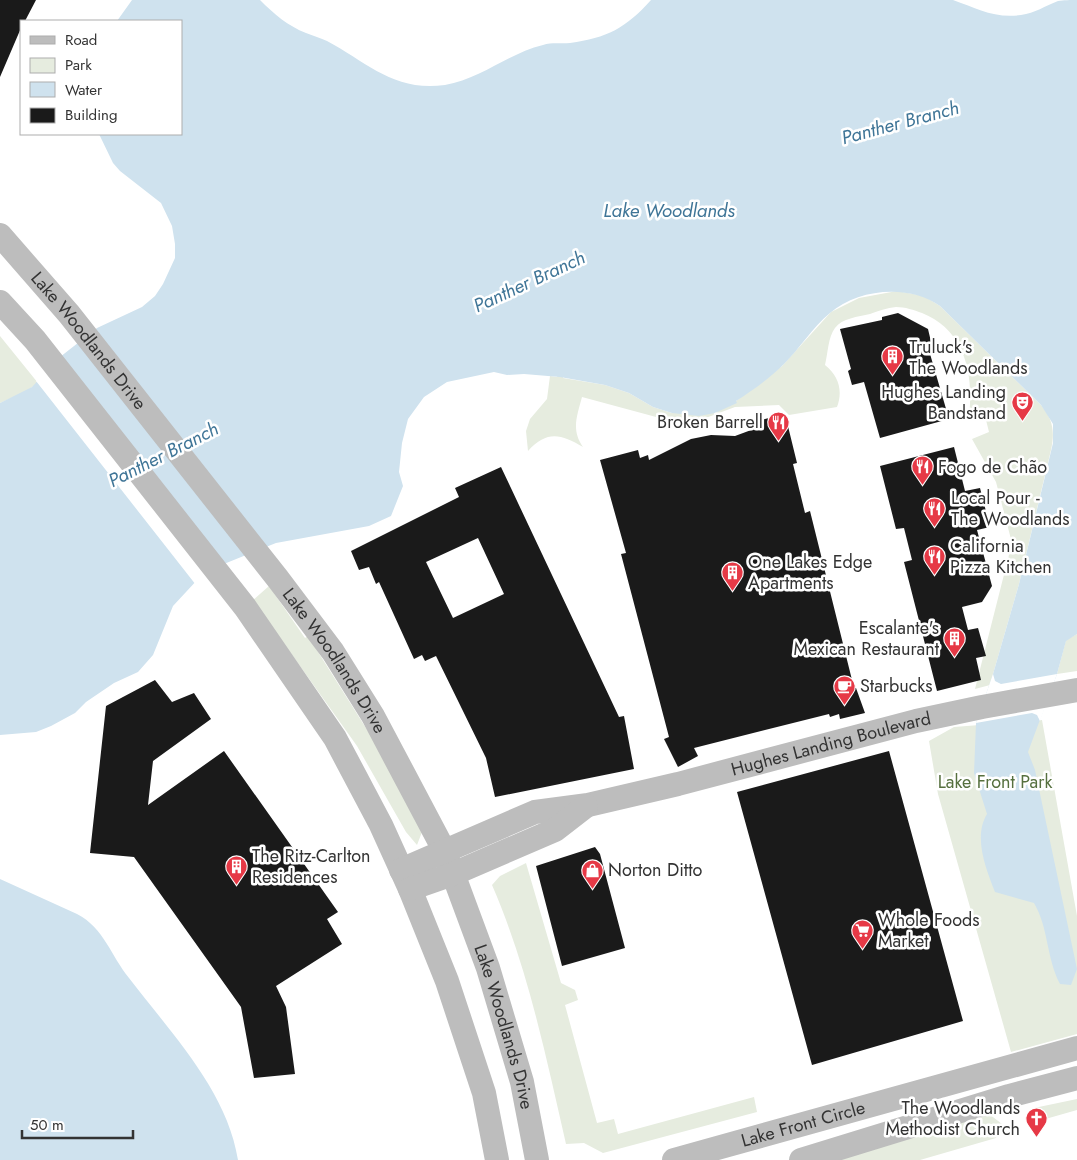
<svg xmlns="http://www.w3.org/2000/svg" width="1077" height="1160" font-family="Jost,sans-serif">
  <rect width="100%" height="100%" fill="#fff"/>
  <path fill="#e6ecdf" d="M897,291L924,296L940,306L1041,405C1053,419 1055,432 1051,450L1019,584L993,674L990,685L975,689L1012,543L996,482L972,439L989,432L984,412L969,416C974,374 965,330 922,313C914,310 905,307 896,307C887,308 878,311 870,314C858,317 842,318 835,328C828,337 828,353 825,365C839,376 843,391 837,407L789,415L779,405L735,407L695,422L682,424L582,397C577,416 571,430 583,447C561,434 547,430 528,451L526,431L530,419L547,399L550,376L557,377L564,350L563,378L605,385L629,393L653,407L672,413L736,401L782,366L831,312L859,298Z
    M0,336L38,383L25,392L0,403Z
    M269,586L305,638L308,636L381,752L422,832L417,845L406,832L357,746L253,600Z
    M1077,634V671L1057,674L1066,640Z
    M1042,720L1077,916V1034L1011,1052L938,794L929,741L954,727Z
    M526,863L561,983L575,990L578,1000L565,1005L597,1123L614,1119L618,1134L754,1097L757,1112L603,1153L584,1143L566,1144C546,1057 528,968 492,885L500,876Z
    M1077,1099V1110L1028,1124L1034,1108Z
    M989,1114L1002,1124L996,1138L920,1160H836Z"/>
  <path fill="#cfe2ee" d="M132,0H260C274,14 288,26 306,33C313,36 321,38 327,41C368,63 394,92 445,85C481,79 509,53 543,45C552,42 561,44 570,43C607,38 626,28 651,0H953C976,8 995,19 1021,15C1035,13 1045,6 1058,1C1063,0 1071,0 1077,0V634L1066,641L1057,674L1028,752L1035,770L1077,969L1071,985L1060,984C1046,957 1049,929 1034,903L995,892C986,869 973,837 987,814L974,773L976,723L993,674L1019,584L1053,443V424L1041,405L940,306C910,284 858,288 830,313C812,328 800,348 784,364C770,378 753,390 736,401L737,403L715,413L699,416L672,413L653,407L629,393L605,385L560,377L524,374L507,375L494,372L447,382L424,397L408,419L402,443L399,472L403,486L391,516L369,526L276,543L214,568L199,578L173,606L153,655L138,672L114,683L86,702L75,713L51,726L36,732L0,735V403L32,387L60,357L97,328L142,307L155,296L163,284L175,258V244L172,226L161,203L120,171L113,163L99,134H181V21H117Z
    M0,879L77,914C104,928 111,956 129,978C170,1032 227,1090 238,1160H0Z"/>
  <path fill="#fff" d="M58,355L215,570L196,585L36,381Z
    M993,674L995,681L1001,684L1057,674L1040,721L1037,715L1032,713L976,723Z"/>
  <path fill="#1a1a1a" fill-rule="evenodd" d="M0,0H36L25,21H21V28L0,77Z
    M898,313L928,329L932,346L928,347L949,419L880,438L864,382L852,385L848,371L851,369L840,329L882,320V317Z
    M785,414L797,463L793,464L805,513L810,511L854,688H856L865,713L840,719L839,714L830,717L829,714L694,748L698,756L678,767L664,739L669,737L621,554L626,553L600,460L638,450L640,458L648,455L649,460L691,439L711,435L735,436L762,426L761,420Z
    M954,447L965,491L980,488L990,527L977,530L992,586L982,602L962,607L968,630L978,628L986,656L976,658L981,680L937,691L904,562L912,560L904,528L896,529L880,466Z
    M501,467L619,717L624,716L634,769L495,797L486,758L436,656L425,661L422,655L414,659L379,582L376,584L369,567L359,570L351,551L459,497L455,488ZM478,538L504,594L453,618L426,562Z
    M155,680L172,702L194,693L211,719L153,761L148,805L224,751L338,912L327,919L342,944L276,986L286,1007L295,1074L254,1078L241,1007L134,857L90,853L106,706Z
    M889,751L963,1021L812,1065L737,792Z
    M595,847L600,854L625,948L562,966L536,866Z"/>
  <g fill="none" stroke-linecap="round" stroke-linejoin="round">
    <g stroke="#bdbdbd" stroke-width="24">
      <path id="s1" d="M0,235L69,314L278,579L333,652L373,716L445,852L488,968L522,1082L537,1160"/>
      <path d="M0,302L35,340L245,607L335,738L381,825L410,889L447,981L484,1093L497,1160"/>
      <path id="s2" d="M401,870L535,812L588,805L678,784L916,721L982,707L1077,690"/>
      <path d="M410,889L453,874L555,830L586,806"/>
      <path id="s3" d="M674,1160L1077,1048"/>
      <path d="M801,1160L1009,1096L1077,1078"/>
    </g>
  </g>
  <defs>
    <symbol id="building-pin" viewBox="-11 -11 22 30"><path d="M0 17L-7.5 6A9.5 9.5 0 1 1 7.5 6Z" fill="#e63946" stroke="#fff"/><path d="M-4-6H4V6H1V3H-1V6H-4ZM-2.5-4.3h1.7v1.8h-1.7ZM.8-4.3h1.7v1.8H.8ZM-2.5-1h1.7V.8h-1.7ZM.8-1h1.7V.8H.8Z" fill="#fff"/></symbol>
    <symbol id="theatre-pin" viewBox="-11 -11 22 30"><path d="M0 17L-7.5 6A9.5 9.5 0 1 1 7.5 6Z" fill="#e63946" stroke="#fff"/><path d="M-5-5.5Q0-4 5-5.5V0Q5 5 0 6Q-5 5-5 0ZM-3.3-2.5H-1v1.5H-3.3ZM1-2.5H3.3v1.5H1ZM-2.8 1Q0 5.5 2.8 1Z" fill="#fff"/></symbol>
    <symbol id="restaurant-pin" viewBox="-11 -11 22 30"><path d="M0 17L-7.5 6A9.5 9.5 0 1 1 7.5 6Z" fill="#e63946" stroke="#fff"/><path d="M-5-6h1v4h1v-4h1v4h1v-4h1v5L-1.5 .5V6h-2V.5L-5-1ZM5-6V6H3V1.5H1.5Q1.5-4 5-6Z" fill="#fff"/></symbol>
    <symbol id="cafe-pin" viewBox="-11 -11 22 30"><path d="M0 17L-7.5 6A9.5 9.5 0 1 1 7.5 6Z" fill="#e63946" stroke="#fff"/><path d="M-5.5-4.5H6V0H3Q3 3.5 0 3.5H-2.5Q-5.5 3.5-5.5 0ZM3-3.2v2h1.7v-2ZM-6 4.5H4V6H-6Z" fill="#fff"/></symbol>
    <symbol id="shop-pin" viewBox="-11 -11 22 30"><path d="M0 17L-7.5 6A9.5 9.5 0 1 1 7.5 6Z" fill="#e63946" stroke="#fff"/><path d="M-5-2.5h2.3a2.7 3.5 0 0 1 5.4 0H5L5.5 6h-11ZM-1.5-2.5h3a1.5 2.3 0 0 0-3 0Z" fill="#fff"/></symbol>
    <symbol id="supermarket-pin" viewBox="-11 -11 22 30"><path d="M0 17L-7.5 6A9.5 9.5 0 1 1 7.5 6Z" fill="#e63946" stroke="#fff"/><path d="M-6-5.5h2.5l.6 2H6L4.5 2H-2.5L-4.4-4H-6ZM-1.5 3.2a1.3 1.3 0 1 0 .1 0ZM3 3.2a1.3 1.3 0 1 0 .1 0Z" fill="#fff"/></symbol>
    <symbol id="church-pin" viewBox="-11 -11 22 30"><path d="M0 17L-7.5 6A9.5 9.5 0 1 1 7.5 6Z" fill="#e63946" stroke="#fff"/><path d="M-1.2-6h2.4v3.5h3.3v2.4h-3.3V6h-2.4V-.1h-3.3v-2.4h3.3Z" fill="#fff"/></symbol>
  </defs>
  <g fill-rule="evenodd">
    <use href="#building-pin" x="880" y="344" width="25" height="34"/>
    <use href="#theatre-pin" x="1010" y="390" width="25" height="34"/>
    <use href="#restaurant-pin" x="766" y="410" width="25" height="34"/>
    <use href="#restaurant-pin" x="910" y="454" width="25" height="34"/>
    <use href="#restaurant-pin" x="922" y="496" width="25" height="34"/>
    <use href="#restaurant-pin" x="922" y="544" width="25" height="34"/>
    <use href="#building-pin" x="720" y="560" width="25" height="34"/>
    <use href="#building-pin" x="942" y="626" width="25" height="34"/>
    <use href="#cafe-pin" x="832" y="674" width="25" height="34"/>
    <use href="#building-pin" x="224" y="854" width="25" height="34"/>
    <use href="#shop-pin" x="580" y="858" width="25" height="34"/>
    <use href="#supermarket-pin" x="850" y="918" width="25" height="34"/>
    <use href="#church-pin" x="1024" y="1106" width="25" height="34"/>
  </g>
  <g text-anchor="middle" stroke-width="5" stroke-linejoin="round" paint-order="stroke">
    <g font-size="18" fill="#333" stroke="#fff">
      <text dy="6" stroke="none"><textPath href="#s1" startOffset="138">Lake Woodlands Drive</textPath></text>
      <text dy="6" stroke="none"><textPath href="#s1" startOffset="542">Lake Woodlands Drive</textPath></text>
      <text dy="6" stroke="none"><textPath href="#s2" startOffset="450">Hughes Landing Boulevard</textPath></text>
      <text dy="6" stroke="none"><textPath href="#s1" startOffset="948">Lake Woodlands Drive</textPath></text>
      <text dy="6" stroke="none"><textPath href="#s3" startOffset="134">Lake Front Circle</textPath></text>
    </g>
    <g font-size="18" fill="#333" stroke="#fff" text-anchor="start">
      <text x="909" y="353">Truluck's<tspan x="909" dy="21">The Woodlands</tspan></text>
      <text x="1006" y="398" text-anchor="end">Hughes Landing<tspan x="1006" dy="21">Bandstand</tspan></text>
      <text x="763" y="428" text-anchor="end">Broken Barrell</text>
      <text x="938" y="473">Fogo de Chão</text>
      <text x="951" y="504">Local Pour -<tspan x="951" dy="21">The Woodlands</tspan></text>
      <text x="950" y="552">California<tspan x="950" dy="21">Pizza Kitchen</tspan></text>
      <text x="748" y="568">One Lakes Edge<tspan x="748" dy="21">Apartments</tspan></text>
      <text x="939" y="634" text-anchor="end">Escalante's<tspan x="939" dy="21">Mexican Restaurant</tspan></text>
      <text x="860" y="692">Starbucks</text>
      <text x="252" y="862">The Ritz-Carlton<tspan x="252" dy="21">Residences</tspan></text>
      <text x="608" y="876">Norton Ditto</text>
      <text x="878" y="926">Whole Foods<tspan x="878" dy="21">Market</tspan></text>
      <text x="1020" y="1114" text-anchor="end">The Woodlands<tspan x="1020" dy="21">Methodist Church</tspan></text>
    </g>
    <g font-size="18" fill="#56703f" stroke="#fff">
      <text x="995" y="788">Lake Front Park</text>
    </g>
    <g font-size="19" font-style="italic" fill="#3f7597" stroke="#fff">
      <text transform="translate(900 122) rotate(-15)" y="7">Panther Branch</text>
      <text x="669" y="217">Lake Woodlands</text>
      <text transform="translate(529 281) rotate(-25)" y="7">Panther Branch</text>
      <text transform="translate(163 454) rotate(-27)" y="7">Panther Branch</text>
    </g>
  </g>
  <rect x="20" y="20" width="162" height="115" fill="#ffffff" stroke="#adadad"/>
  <rect x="30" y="36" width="25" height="8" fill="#bdbdbd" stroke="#adadad"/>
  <text x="65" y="45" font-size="15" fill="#333333">Road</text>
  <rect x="30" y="58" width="25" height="15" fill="#e6ecdf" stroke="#adadad"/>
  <text x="65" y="70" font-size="15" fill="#333333">Park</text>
  <rect x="30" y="82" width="25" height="15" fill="#cfe2ee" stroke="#adadad"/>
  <text x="65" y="95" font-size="15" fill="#333333">Water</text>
  <rect x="30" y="108" width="25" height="15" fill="#1a1a1a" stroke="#adadad"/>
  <text x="65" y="120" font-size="15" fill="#333333">Building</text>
  <path d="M22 1130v8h111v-8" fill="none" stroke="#333333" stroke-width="2.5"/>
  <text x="30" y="1130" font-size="15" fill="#333333" stroke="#ffffff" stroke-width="4" paint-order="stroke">50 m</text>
</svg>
